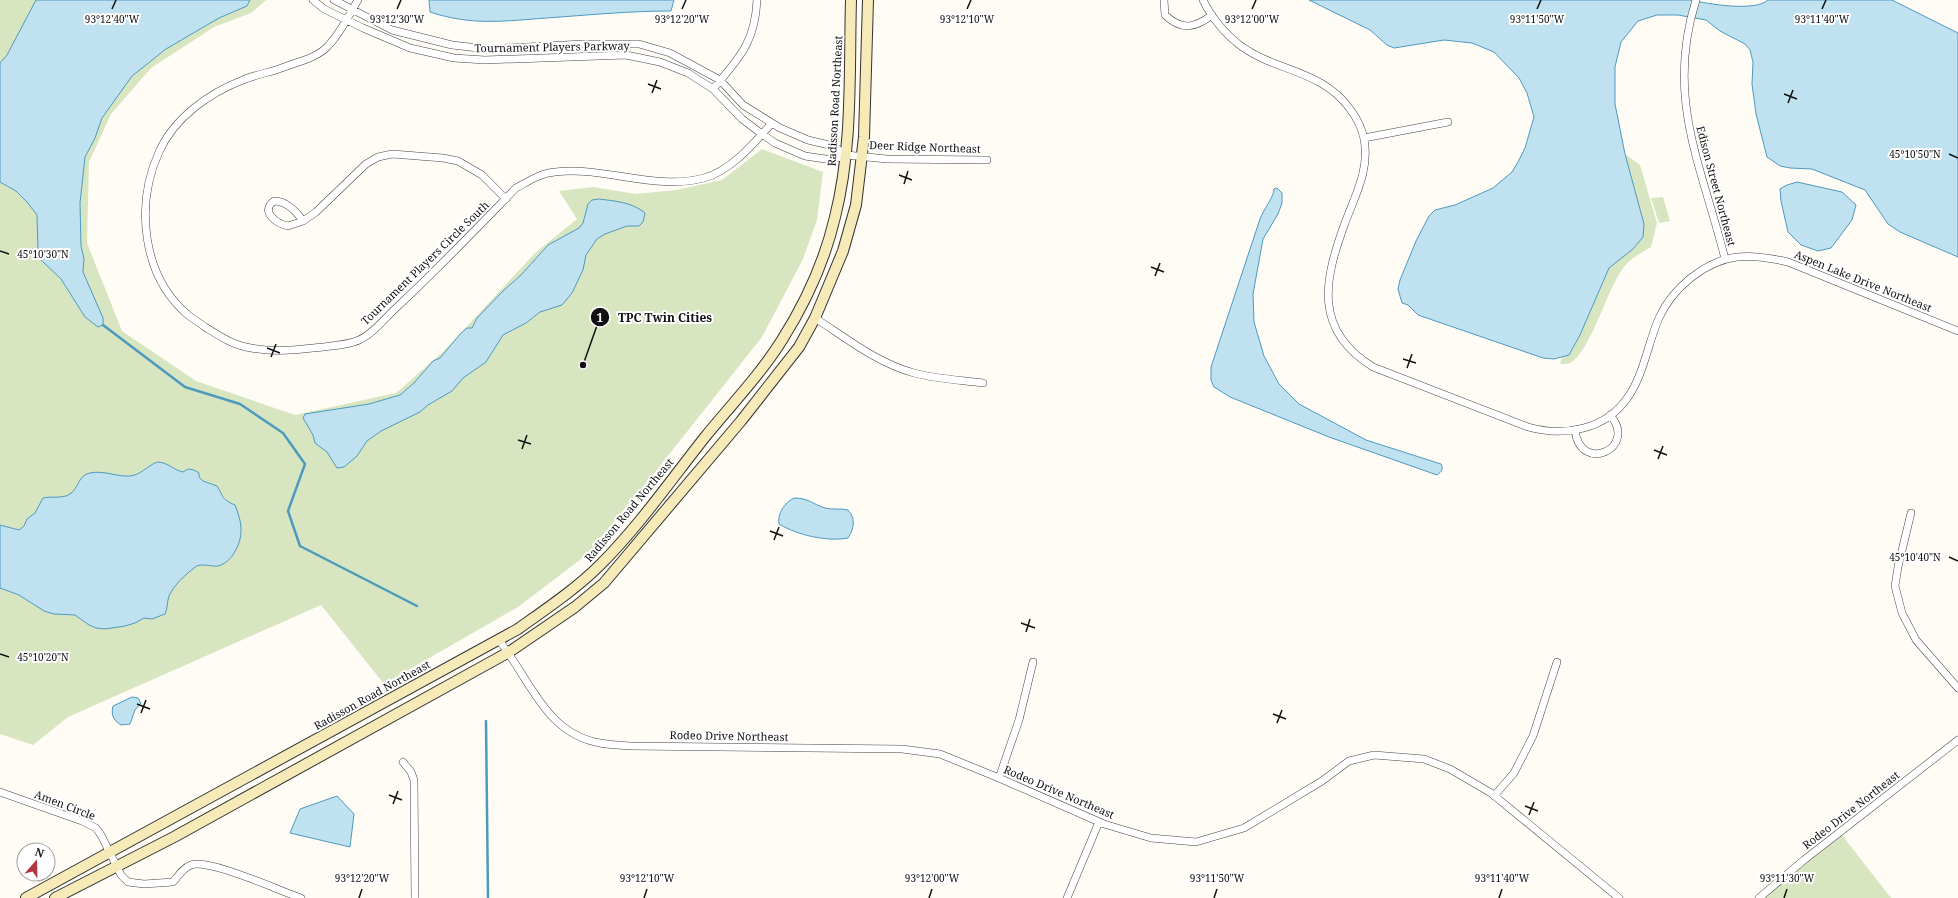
<svg xmlns="http://www.w3.org/2000/svg" width="1958" height="898" font-family="'Noto Serif',serif">
  <rect width="100%" height="100%" fill="#fefcf5"/>
  <path fill="#d7e6c1" d="M0,0H266L251,13L214,27L151,68L111,114L89,162L87,243L122,331L196,381L295,415L396,393L445,350L535,253L577,219L559,191L593,187L636,194L676,190L722,180L762,149L823,172L817,220L803,259L762,337L652,476L585,556L518,607L384,684L321,605L68,717L33,745L0,734Z
    M1625,154L1640,165L1657,223L1651,247C1641,253 1631,258 1624,267C1607,288 1591,352 1570,363C1567,364 1563,364 1560,364L1562,357L1569,355L1573,348L1609,268L1619,258L1644,224Z
    M1663,197L1670,221L1659,223L1651,198Z
    M1842,835L1891,898H1763Z"/>
  <path fill="#bfe1f0" stroke="#4e9abf" d="M36,0H250L247,6L219,18L166,49L132,76L102,118L95,138L85,157L80,203L81,246L84,259L83,272L103,318V325L98,327L85,317L61,279L41,260L38,250L37,215L27,202L16,191L0,182V63L7,55Z
    M429,0H674L671,11C630,11 588,15 547,18C504,21 472,26 430,12Z
    M1309,0H1691C1708,4 1755,12 1768,0H1892L1958,33V257L1900,232L1888,224L1865,190L1812,169L1790,168L1780,166L1767,157L1756,114L1752,84L1753,62L1750,50L1745,44L1720,31L1706,20L1678,15H1657L1638,21L1621,42L1615,67V104L1625,154L1644,224L1643,237L1633,249L1609,268L1580,335L1569,355L1554,359L1543,358L1418,315L1408,305L1402,303L1398,289L1400,280L1416,241L1429,216L1435,210L1455,205L1493,188L1512,172L1518,162L1525,148L1534,117L1527,93L1519,78L1494,52L1472,43L1444,40L1394,48L1387,45L1370,30Z
    M1797,182L1842,192L1856,205L1852,220L1831,248L1818,251L1801,245L1788,232L1781,201L1780,189L1787,185Z
    M1277,188L1282,193V203L1278,214L1263,239L1253,294L1254,322L1264,356L1279,384L1299,404L1366,440L1441,464C1444,469 1441,472 1437,475L1329,437L1230,397L1214,387L1211,380V367L1260,219C1263,210 1274,197 1274,189Z
    M599,199C614,201 632,202 645,213L643,222L639,226H627L605,234L597,239L586,255L583,270L572,293L562,305L540,312L526,323L503,335L486,362L463,378L452,391L428,405L420,412L381,431L367,441L357,456L344,467L337,468L327,452L315,443L313,435L303,418L305,414L369,404L400,395L414,383L433,361L440,358L461,333L467,328H472L477,318L503,291L521,275L548,245L579,228L583,223L588,204L592,200Z
    M157,462C168,462 173,470 183,472L188,469L194,470L199,473V477L203,481L217,486C224,497 221,499 235,505C238,513 241,521 241,529C242,542 232,563 218,566C210,567 200,562 194,568C185,575 174,585 169,596C167,601 168,608 165,614L152,619L144,618L135,623L125,626L105,629L96,628L89,625L75,615L54,614L44,611L19,595L0,588V525L19,530L24,526L27,519L35,513L43,498C51,496 63,499 70,494C79,488 78,475 90,473C104,470 117,477 130,476C141,475 147,466 157,462Z
    M794,498C809,498 812,504 825,508C832,510 840,508 848,510C856,519 854,529 848,538C827,542 797,535 779,524C777,514 785,502 794,498Z
    M132,697L138,698L141,703L135,710L130,724L121,725C113,720 111,715 113,706Z
    M337,796L354,814L350,847L290,833L300,809Z"/>
  <g fill="none" stroke-linecap="round" stroke-linejoin="round">
    <path stroke="#4e9abf" stroke-width="2.5" d="M103,325L185,387L240,404L283,433L305,464L288,511L300,546L417,606
      M486,721L488,898"/>
    <defs>
      <path id="street" d="M313,0L324,9L363,28L410,48L454,58L485,60L626,55L660,62L688,73L713,89L742,119L762,134L775,143L805,156L832,160L846,155L887,159L987,160
        M334,0L392,30L452,45L487,49L583,44H639L670,53L720,80L743,105L780,128L808,140L833,146L846,155
        M358,0C349,15 340,34 328,46C318,57 301,61 287,66C273,72 257,74 243,80C209,93 174,118 159,152C135,205 142,276 188,315C193,319 200,323 205,327C218,335 231,344 246,347C268,352 291,351 313,348C327,346 346,346 359,340C373,334 385,318 397,307C438,269 477,228 516,188C529,181 541,173 555,172C605,166 655,191 704,178C731,171 754,143 772,123
        M1164,0L1165,15C1182,31 1195,28 1212,15
        M1203,0C1211,17 1226,35 1241,46C1277,72 1322,70 1350,109C1356,117 1362,128 1364,139C1370,169 1355,196 1345,223C1324,280 1313,330 1373,367L1528,427C1564,437 1606,430 1628,397C1644,374 1648,343 1659,318C1672,289 1704,261 1737,257C1754,255 1771,258 1788,262L1958,331
        M1696,0C1665,98 1702,166 1725,259
        M713,89C739,58 755,43 757,0
        M1364,138L1448,122
        M274,201C287,201 296,211 303,221L288,226C278,224 259,212 274,201Z
        M303,221L316,212L366,164L378,157L392,154L443,158L458,161L482,175L506,199
        M815,318C846,338 877,363 914,373C936,379 960,380 983,383
        M1575,430C1580,475 1639,448 1610,415
        M1911,513L1898,567L1895,586L1902,613L1916,640L1958,688
        M498,639C529,677 545,734 600,743C610,745 621,745 631,746L902,749L940,754L999,778L1104,824L1151,838L1196,842L1244,828L1322,781L1349,761L1374,755L1424,759L1450,769L1491,793L1619,898
        M403,762L411,772L414,780L415,898
        M999,778L1019,720L1033,662
        M0,792L82,821L96,828L101,835L121,875L128,882L144,884L173,882C179,875 183,868 191,865C208,858 280,891 301,898
        M1494,796L1514,773L1533,736L1557,662
        M1067,898L1099,822
        M1759,898L1804,860L1958,740"/>
      <path id="secondary" d="M26,898L518,629C546,609 576,589 600,565C639,526 671,480 705,437C731,405 760,375 782,340C806,302 825,260 835,217C853,146 849,72 851,0
        M55,898L174,837L509,652L575,607L604,583L741,421L799,347L815,318L843,251L856,205L864,137L868,0"/>
    </defs>
    <use href="#street" stroke="#444" stroke-width="8"/>
    <use href="#secondary" stroke="#333" stroke-width="12"/>
    <use href="#street" stroke="#fff" stroke-width="7"/>
    <use href="#secondary" stroke="#f6ebb8" stroke-width="10"/>
  </g>
  <path fill="none" stroke="#111" stroke-width="1.5" d="M112,9L116,0M397,9L401,0M682,9L686,0M967,9L971,0M1252,9L1256,0M1537,9L1541,0M1822,9L1826,0M648,84L661,89M652,93L657,80M1784,94L1797,99M1788,103L1793,90M1949,154L1958,158M899,175L912,180M904,184L908,171M0,251L9,254M1151,267L1164,272M1155,276L1160,263M267,348L280,353M271,357L276,344M1403,359L1416,363M1407,368L1412,354M518,440L531,444M522,449L527,435M1654,450L1667,455M1658,459L1663,446M770,531L783,536M774,540L779,527M1949,557L1958,561M1021,623L1035,628M1026,632L1030,619M0,654L9,657M137,704L150,709M141,713L146,700M1273,714L1286,719M1277,723L1282,710M389,795L402,800M393,804L398,791M1525,806L1538,811M1529,815L1534,802M359,898L362,889M644,898L647,889M929,898L932,889M1214,898L1217,889M1499,898L1502,889M1784,898L1787,889"/>
  <g text-anchor="middle" stroke-width="4" stroke-linejoin="round" paint-order="stroke">
    <g font-size="11" fill="#111" stroke="#fff">
      <text transform="translate(552 47) rotate(-1)" y="4">Tournament Players Parkway</text>
      <text transform="translate(835 101) rotate(-87)" y="4">Radisson Road Northeast</text>
      <text transform="translate(925 147) rotate(2)" y="4">Deer Ridge Northeast</text>
      <text transform="translate(1716 186) rotate(75)" y="4">Edison Street Northeast</text>
      <text transform="translate(425 263) rotate(-44)" y="4">Tournament Players Circle South</text>
      <text transform="translate(1863 281) rotate(22)" y="4">Aspen Lake Drive Northeast</text>
      <text transform="translate(629 510) rotate(-50)" y="4">Radisson Road Northeast</text>
      <text transform="translate(372 695) rotate(-29)" y="4">Radisson Road Northeast</text>
      <text transform="translate(729 736) rotate(1)" y="4">Rodeo Drive Northeast</text>
      <text transform="translate(1059 792) rotate(23)" y="4">Rodeo Drive Northeast</text>
      <text transform="translate(65 805) rotate(21)" y="4">Amen Circle</text>
      <text transform="translate(1851 810) rotate(-38)" y="4">Rodeo Drive Northeast</text>
    </g>
  </g>
  <g font-size="10" text-anchor="middle" fill="#111" stroke="#fff" stroke-width="4" stroke-linejoin="round" paint-order="stroke">
    <text x="112" y="23">93°12'40"W</text>
    <text x="682" y="23">93°12'20"W</text>
    <text x="1252" y="23">93°12'00"W</text>
    <text x="1537" y="23">93°11'50"W</text>
    <text x="1822" y="23">93°11'40"W</text>
    <text x="397" y="23">93°12'30"W</text>
    <text x="967" y="23">93°12'10"W</text>
    <text x="1915" y="158">45°10'50"N</text>
    <text x="43" y="258">45°10'30"N</text>
    <text x="1915" y="561">45°10'40"N</text>
    <text x="43" y="661">45°10'20"N</text>
    <text x="362" y="882">93°12'20"W</text>
    <text x="647" y="882">93°12'10"W</text>
    <text x="932" y="882">93°12'00"W</text>
    <text x="1217" y="882">93°11'50"W</text>
    <text x="1502" y="882">93°11'40"W</text>
    <text x="1787" y="882">93°11'30"W</text>
  </g>
  <path fill="none" stroke="#111" stroke-width="1.5" d="M583 365L600 317"/>
  <g fill="#111" stroke="#fff" stroke-width="1.5">
    <circle cx="583" cy="365" r="4"/>
    <circle cx="600" cy="317" r="10"/>
  </g>
  <g font-size="12" text-anchor="middle" font-weight="bold" fill="#fff">
    <text x="600" y="322">1</text>
  </g>
  <g font-size="12" text-anchor="middle" font-weight="bold" fill="#111" stroke="#fff" stroke-width="4" stroke-linejoin="round" paint-order="stroke">
    <text x="665" y="322">TPC Twin Cities</text>
  </g>
  <g transform="translate(36 862) rotate(20)"><circle r="19" fill="#ffffff" stroke="#a0a0a0"/>
  <path d="M0-3L7 15L0 10L-7 15Z" fill="#b23745"/>
  <text y="-6" font-size="11" font-weight="bold" text-anchor="middle" fill="#111111">N</text>
  </g>
</svg>
